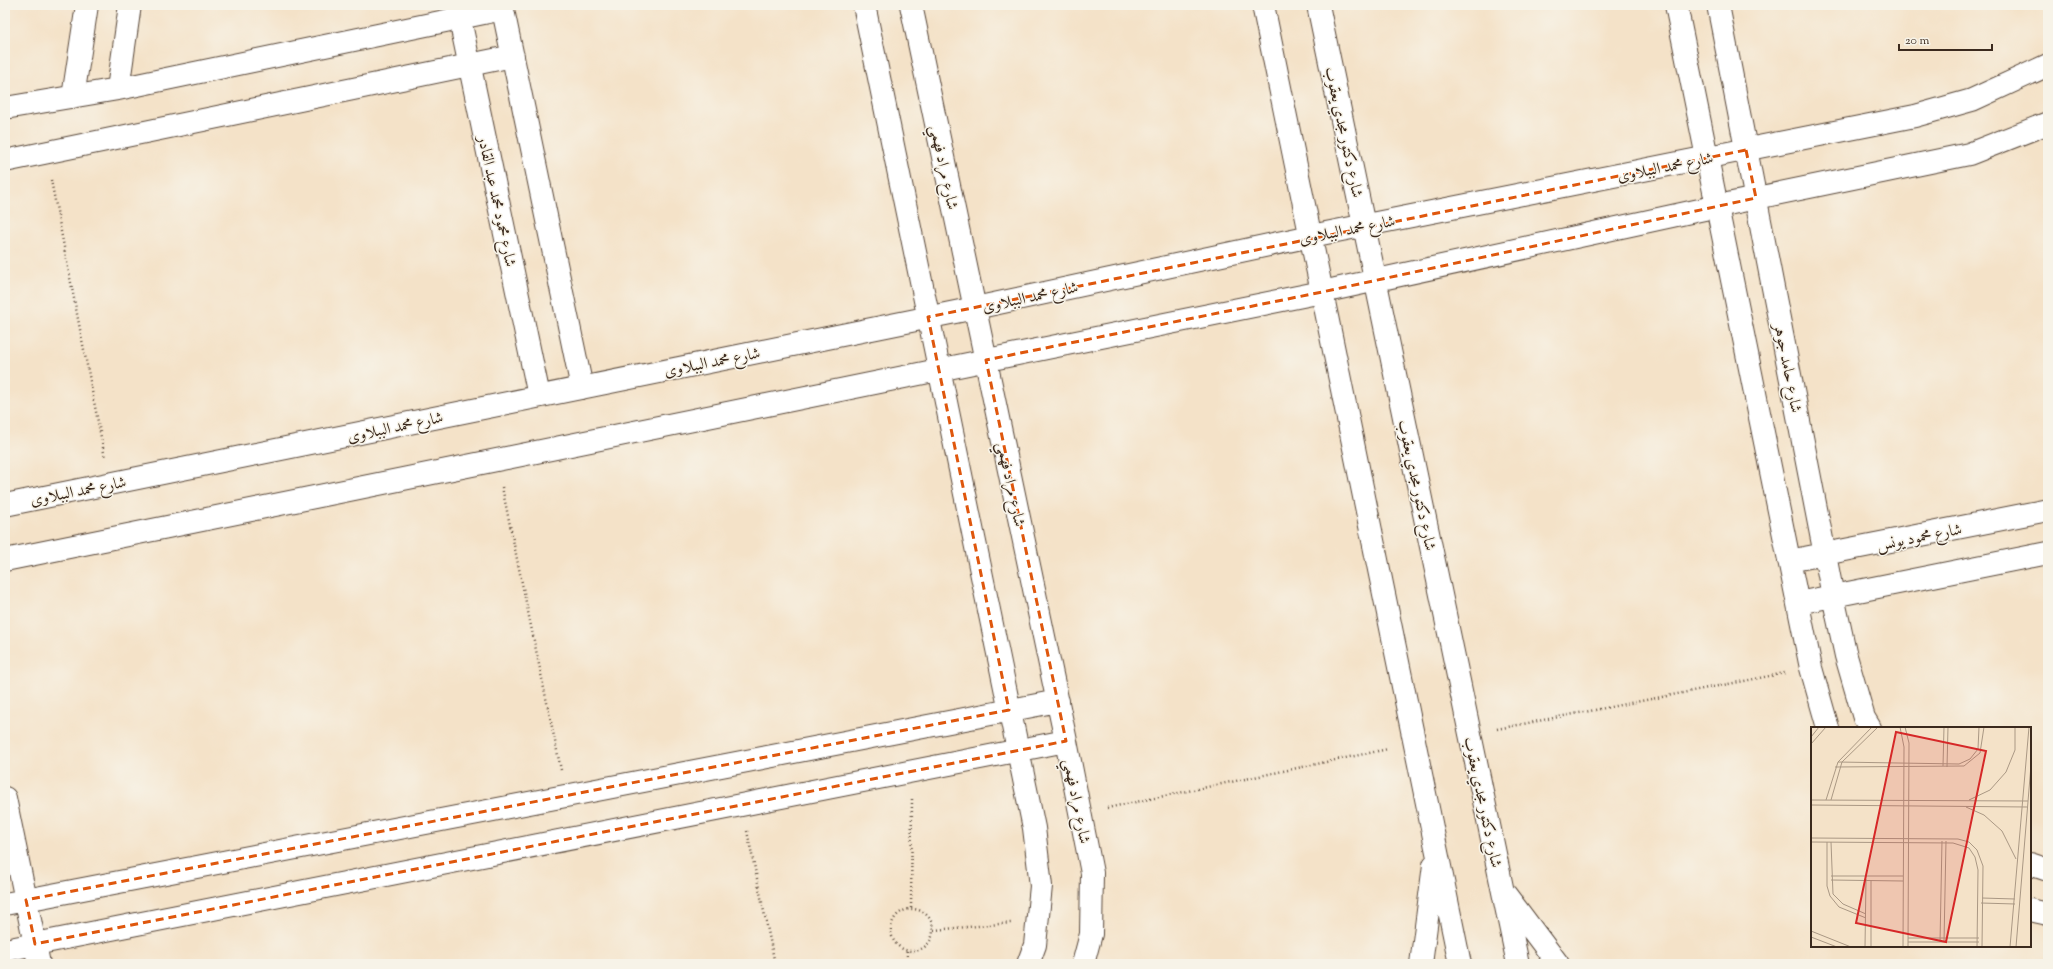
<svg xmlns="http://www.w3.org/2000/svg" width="2053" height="969" font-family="'Sorts Mill Goudy',Amiri,serif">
  <rect width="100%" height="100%" fill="#f7f3e8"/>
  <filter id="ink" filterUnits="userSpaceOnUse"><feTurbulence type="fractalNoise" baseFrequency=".025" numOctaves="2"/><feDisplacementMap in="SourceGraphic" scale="8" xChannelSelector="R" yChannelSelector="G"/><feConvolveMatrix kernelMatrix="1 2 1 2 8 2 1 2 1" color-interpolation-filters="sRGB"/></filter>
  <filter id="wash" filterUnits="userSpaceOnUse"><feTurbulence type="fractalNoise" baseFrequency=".012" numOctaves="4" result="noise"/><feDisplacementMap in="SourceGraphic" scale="16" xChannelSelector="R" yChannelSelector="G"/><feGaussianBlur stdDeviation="0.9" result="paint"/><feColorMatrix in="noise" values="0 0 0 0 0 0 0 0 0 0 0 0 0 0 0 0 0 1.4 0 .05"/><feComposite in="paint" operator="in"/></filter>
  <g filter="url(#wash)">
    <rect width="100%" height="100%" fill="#f4e2c8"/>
  </g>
  <g filter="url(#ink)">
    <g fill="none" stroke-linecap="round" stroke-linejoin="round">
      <defs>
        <path id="minor" d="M457,5L539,396
          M502,5L582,388
          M864,5L1034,828L1041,886L1035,945L1028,964
          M911,5L1066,741L1092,873L1091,934L1083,964
          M1263,5L1460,964
          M1318,5L1518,964
          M1676,5L1811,668L1828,728
          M1718,5L1833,596L1846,656L1864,718L1870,728
          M118,89L130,5
          M73,97L87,5
          M5,108L118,89L503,9
          M5,161L513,56
          M5,505L975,308L1311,236L1915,116L1972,100L2048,65
          M5,560L1322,292L1718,206L1969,154L2048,123
          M1789,561L2048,510
          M1798,603L2048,553
          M5,798L39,964
          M2030,864L2048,870
          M1506,895L1558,964
          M5,904L1058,701
          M2030,910L2048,914
          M5,950L1066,741
          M1421,964L1434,865"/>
      </defs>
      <use href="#minor" stroke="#574638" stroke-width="24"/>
      <path stroke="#574638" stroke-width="2.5" stroke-dasharray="1 3" stroke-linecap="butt" d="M51,180L105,458
        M502,487L561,770
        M2046,580L2048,590
        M1497,729L1785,673
        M1107,808L1388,749
        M747,831L775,964
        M911,908L912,799
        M891 930a21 21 0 1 1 42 0a21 21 0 1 1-42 0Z
        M934,930L1011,923
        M907,964V951"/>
      <use href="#minor" stroke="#fff" stroke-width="22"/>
    </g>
  </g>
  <path fill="none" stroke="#df570d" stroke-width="3" stroke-dasharray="8 5" stroke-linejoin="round" d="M1746,150L1756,198L1322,292L986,360L1066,741L35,944L26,900L1009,710L928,317Z"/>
  <g text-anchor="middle" stroke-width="3" stroke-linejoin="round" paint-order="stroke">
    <g font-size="16" fill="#3b2a1e" stroke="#f7f3e8">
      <text transform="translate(1345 132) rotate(78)" y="6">شارع دكتور مجدي يعقوب</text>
      <text transform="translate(1665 166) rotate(-11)" y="6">شارع محمد الببلاوى</text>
      <text transform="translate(945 167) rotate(78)" y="6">شارع مراد فهمي</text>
      <text transform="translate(498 201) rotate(78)" y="6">شارع محمود محمد عبد القادر</text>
      <text transform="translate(1347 229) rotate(-11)" y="6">شارع محمد الببلاوى</text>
      <text transform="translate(1030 296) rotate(-12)" y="6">شارع محمد الببلاوى</text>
      <text transform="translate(712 361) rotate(-11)" y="6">شارع محمد الببلاوى</text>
      <text transform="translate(1789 368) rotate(79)" y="6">شارع حامد جوهر</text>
      <text transform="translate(395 426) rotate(-12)" y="6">شارع محمد الببلاوى</text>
      <text transform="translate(1012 484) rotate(78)" y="6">شارع مراد فهمي</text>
      <text transform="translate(1418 485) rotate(78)" y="6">شارع دكتور مجدي يعقوب</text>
      <text transform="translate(78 490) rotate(-11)" y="6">شارع محمد الببلاوى</text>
      <text transform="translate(1919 536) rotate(-11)" y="6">شارع محمود يونس</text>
      <text transform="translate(1078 801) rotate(79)" y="6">شارع مراد فهمي</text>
      <text transform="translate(1484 802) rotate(78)" y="6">شارع دكتور مجدي يعقوب</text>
    </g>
  </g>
  <g transform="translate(1811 727)">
    <rect width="220" height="220" fill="#f4e2c8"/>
    <path fill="none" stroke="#aa9884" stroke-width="1" d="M89,0L93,20L92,220M94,0L98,16L97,220M0,10L8,0M0,17L15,0M27,35L148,37L159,32L167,22L168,0M132,39L133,0M24,40L153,39L169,26L173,0M136,40L137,0M0,73L217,74M15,73L27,35L61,0M20,73L31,35L67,0M158,73L179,63L195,45L204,23V0M0,78L216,80M155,80L173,88L191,104L205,132M0,111L147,112L158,115L166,123L172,139L171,220M0,115L142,116L158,121L164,130L167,143L166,220M16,115V159L19,169L28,180L55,191M20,115L22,167L32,177L55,187M20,149H92M20,153L92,154M171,171L204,172M170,176L204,177M0,204L40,220M0,210L26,220M97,211H168M97,215H168M129,215L131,114M133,215L135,114M54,220L55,152M60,220V153M199,220L218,0M205,220L220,38"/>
    <path fill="#d62828" fill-opacity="0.15" stroke="#d62828" stroke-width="2" d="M85,5L175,24L135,215L45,196Z"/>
    <rect width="220" height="220" fill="none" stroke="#3b2a1e" stroke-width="2"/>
  </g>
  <rect width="2053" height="969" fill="none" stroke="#f7f3e8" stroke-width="20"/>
  <path d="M1899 44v6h93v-6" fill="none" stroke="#3b2a1e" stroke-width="2"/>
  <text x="1905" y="44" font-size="12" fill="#3b2a1e" stroke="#f7f3e8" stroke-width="3" paint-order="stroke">20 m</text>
</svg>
